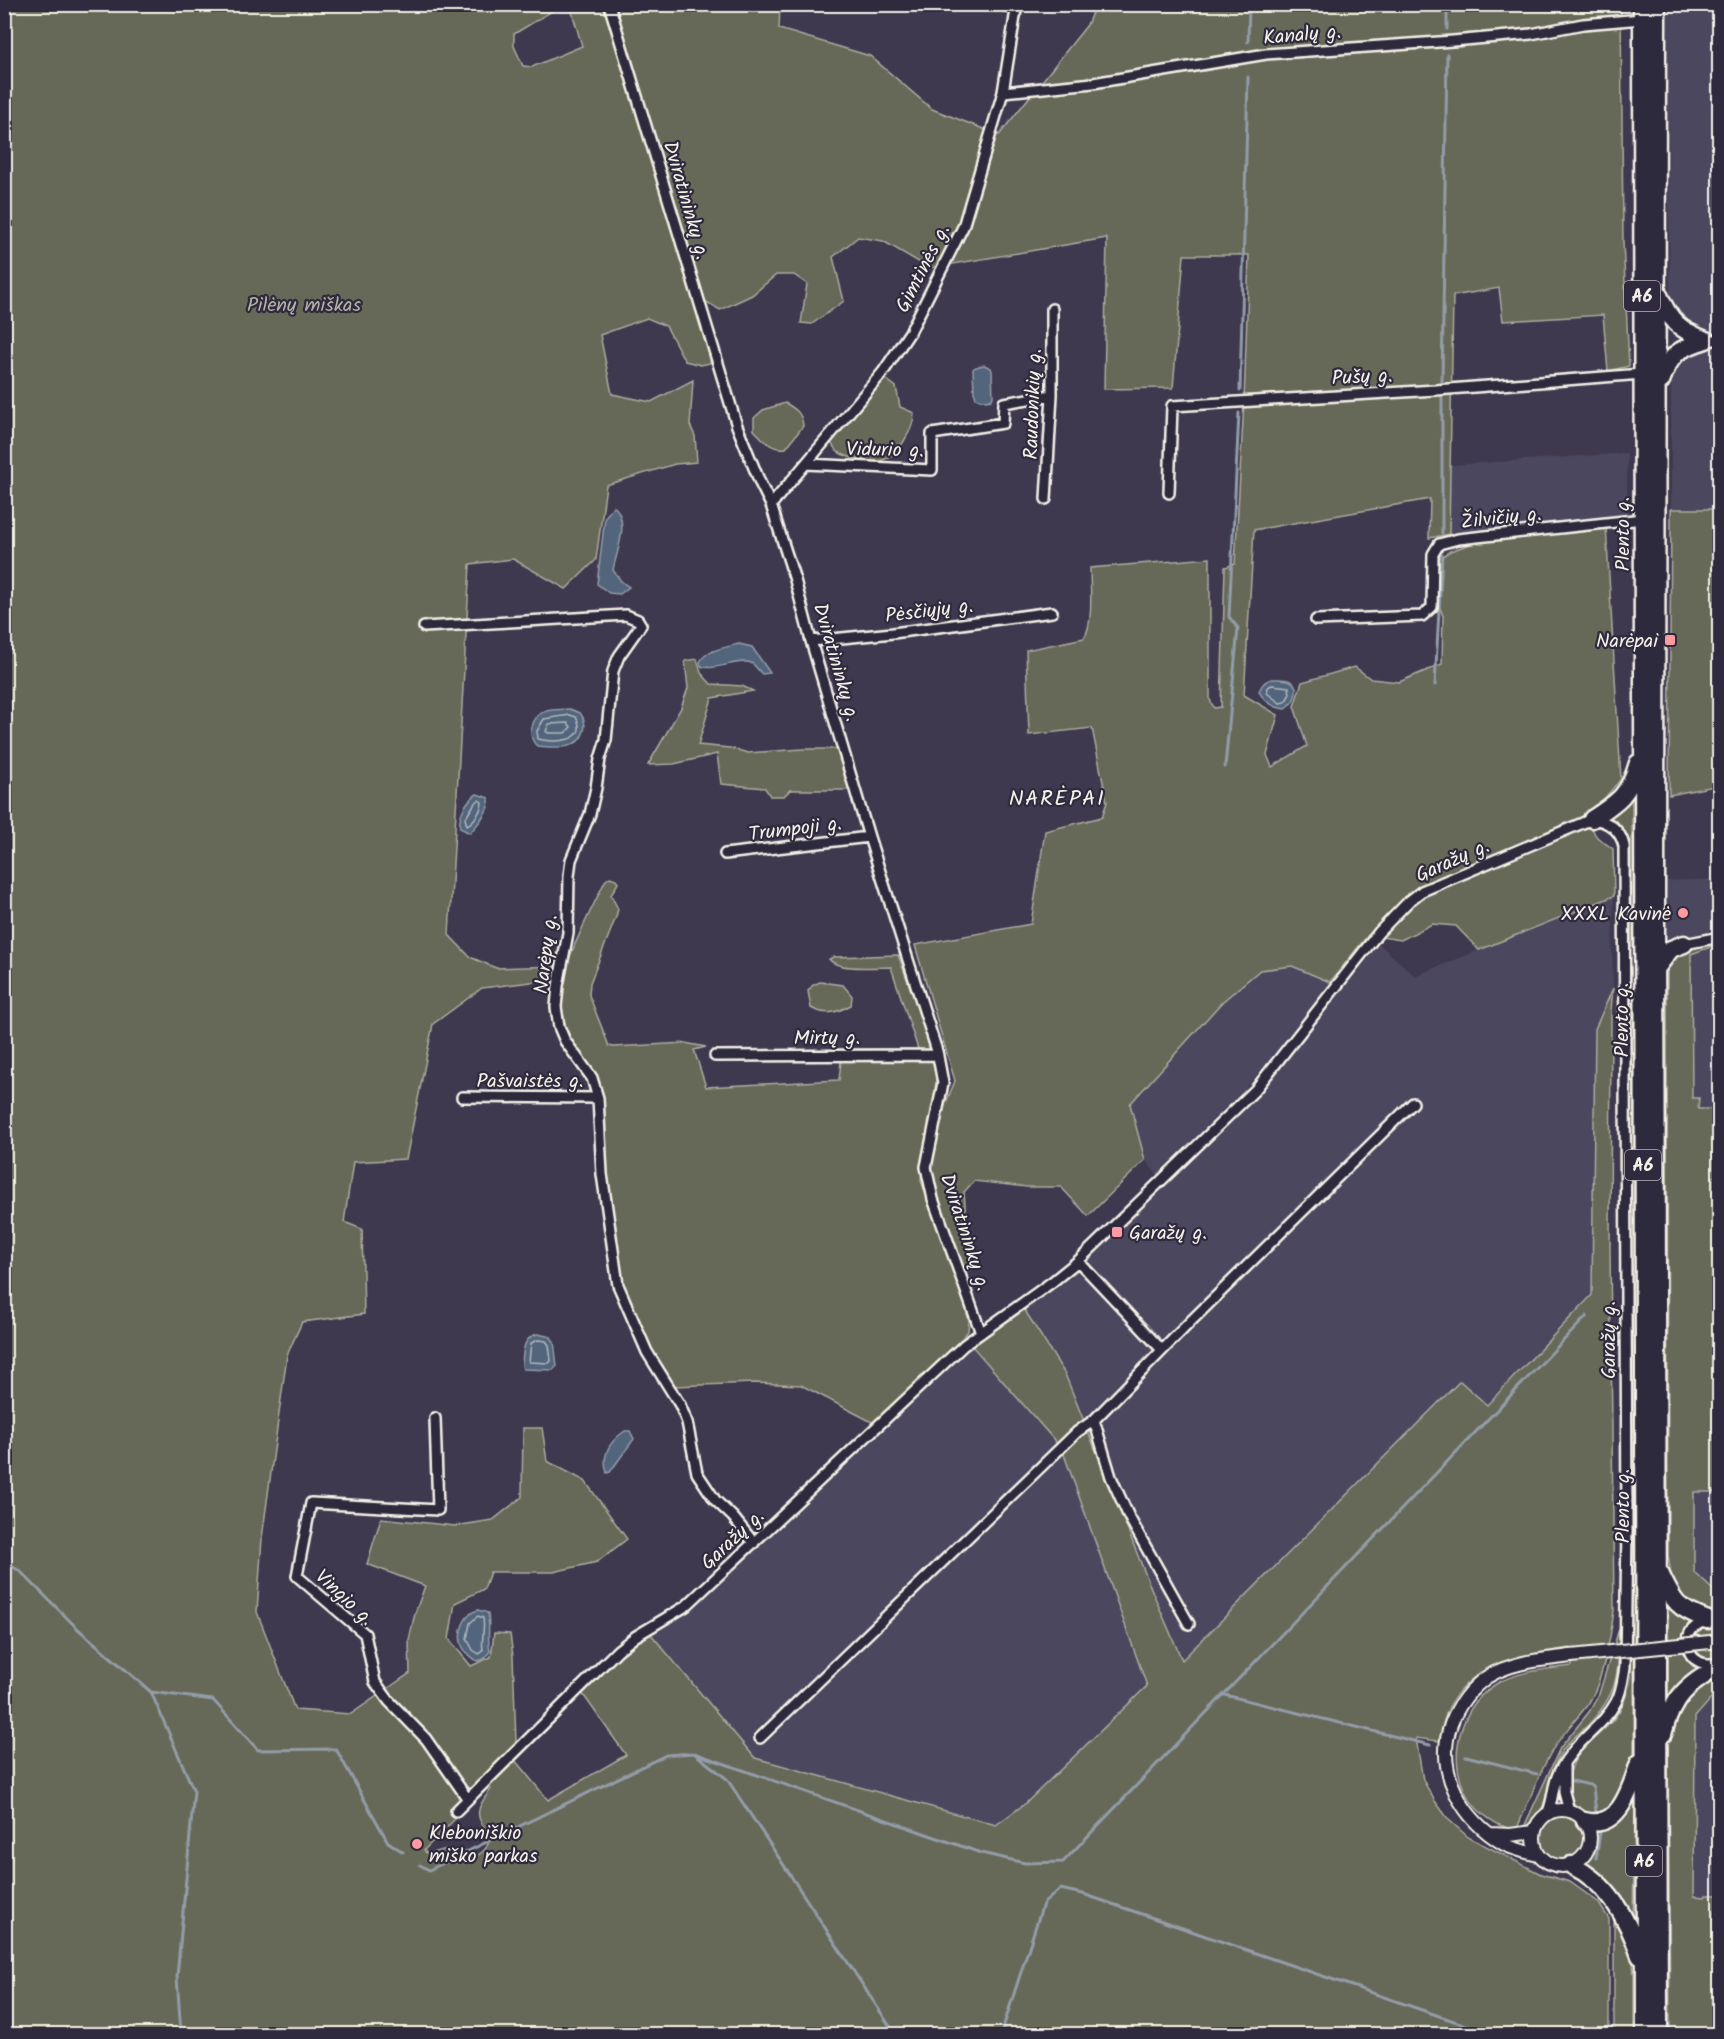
<svg xmlns="http://www.w3.org/2000/svg" width="1724" height="2039" font-family="Kalam,sans-serif">
  <rect width="100%" height="100%" fill="#3e394f"/>
  <filter id="ink" filterUnits="userSpaceOnUse"><feTurbulence type="fractalNoise" baseFrequency=".0167" numOctaves="2"/><feDisplacementMap in="SourceGraphic" scale="12" xChannelSelector="R" yChannelSelector="G"/><feConvolveMatrix kernelMatrix="1 2 1 2 8 2 1 2 1" color-interpolation-filters="sRGB"/></filter>
  <g filter="url(#ink)">
    <path fill="#4c475f" d="M1667,5H1719V333L1699,331L1686,325L1670,308Z
      M1706,346L1719,347V509H1671V368L1676,360Z
      M1627,453V530L1606,526L1477,542L1450,551L1449,534L1451,465Z
      M1720,879L1719,2034H1670L1667,881Z
      M1614,896L1612,950L1613,988L1595,1029L1592,1295L1486,1405L1460,1382L1182,1660L1130,1539L1065,1374L1024,1309L1066,1280L1257,1098L1379,944L1415,976Z
      M1292,966L1330,982L1298,1025L1244,1090L1157,1174L1145,1160L1130,1104L1222,1002L1260,970Z
      M972,1346L1062,1449L1147,1686L1026,1803L996,1825L755,1758L650,1633L689,1612Z"/>
    <path fill="#666758" stroke="#adaca0" stroke-width="1.5" fill-rule="evenodd" d="M5,5H562L514,34V46L523,66L532,67L582,46L570,5H603L711,354L710,363L701,365L685,361L666,326L647,318L600,335L612,394L651,402L693,380L690,425L695,436L697,462L675,464L606,485L596,560L566,589L513,559L470,564L449,935L470,957L496,968L559,966L555,979L482,988L433,1024L406,1159L353,1162L344,1222L362,1229L364,1314L302,1322L287,1355L262,1538L257,1612L295,1710L351,1714L410,1673L409,1640L415,1613L425,1586L367,1564L381,1518L455,1526L493,1520L522,1497L523,1428H542L547,1461L585,1481L627,1539L597,1562L553,1572H490L484,1589L455,1603L449,1639L471,1666L491,1657L494,1633L510,1634L513,1656L516,1742L509,1753L548,1800L626,1755L582,1693L626,1648L650,1633L755,1758L996,1825L1026,1803L1147,1686L1062,1449L972,1346L1024,1309L1065,1374L1153,1593L1182,1660L1460,1381L1487,1405L1592,1295L1595,1029L1613,988L1611,1011L1610,1249L1614,1611C1611,1636 1602,1683 1588,1704C1575,1722 1559,1736 1549,1756C1537,1779 1528,1804 1517,1828C1503,1829 1495,1823 1484,1815C1442,1782 1452,1710 1496,1684C1518,1671 1547,1669 1572,1666L1570,1648C1523,1655 1466,1662 1446,1714C1443,1723 1441,1732 1439,1741L1416,1738L1423,1780L1435,1801L1449,1820L1468,1837L1541,1874L1570,1882L1598,1902L1609,1919V2034H5ZM488,1786L491,1789C476,1810 473,1815 490,1835C488,1856 474,1856 457,1863L447,1849L427,1854L424,1850Z
      M609,5H780L779,29L870,56L932,109L999,135L1087,25L1095,5H1621L1623,242L1629,366L1608,371L1603,315L1503,321L1499,288L1453,296L1449,534L1429,538L1430,499L1254,530L1244,695L1278,715L1267,755L1272,767L1307,746L1294,706L1302,682L1355,667L1371,679L1399,682L1442,664L1443,616L1437,600L1439,558L1450,551L1477,542L1606,526L1621,779C1610,793 1581,818 1597,837C1601,841 1608,845 1613,849L1614,896L1479,950L1456,926L1432,924L1401,940L1368,935L1330,982L1292,966L1260,970L1222,1002L1130,1104L1145,1160L1088,1216L1061,1187H1027L974,1181L964,1192L970,1270L962,1274L930,1174L932,1153L940,1117L955,1081L915,945L1031,924L1045,831L1102,817L1107,802L1092,728L1029,735L1026,650L1084,638C1094,623 1090,586 1090,568L1210,558V700L1214,708L1221,707L1225,567L1235,564L1244,402L1249,255H1184L1173,388L1104,389L1107,238L929,268L883,241L858,237L833,257L844,301L812,324L801,323L807,284L794,275H776L752,295L720,310L698,297Z
      M886,379L896,387L900,407L914,413C914,429 898,457 880,461C869,463 848,458 838,452C835,450 832,444 830,441L872,389Z
      M785,403C796,409 802,413 803,426L786,448C771,450 764,440 754,430V418L763,410Z
      M1671,509H1719L1720,785L1669,795Z
      M697,659L701,673L711,684L742,686L753,691L712,698L698,745L730,748L748,753L803,749H837L851,790H790L784,796H770L765,788L721,784L717,754L674,764L648,765L681,708L688,688L685,661Z
      M1632,791V947H1629V840L1618,822L1607,815Z
      M610,877L616,879L618,883L611,895L618,909L616,917L590,983L589,995L609,1046L614,1047L685,1043L706,1047L694,1050L706,1087L839,1080L841,1061L837,1049H918L891,967C876,967 837,971 829,959L834,957L898,955L931,1044L935,1062L937,1073L933,1105L923,1155L921,1181L958,1279L969,1321L968,1331L960,1341L874,1423L801,1385L755,1383L674,1386C657,1359 638,1332 628,1302C612,1257 611,1202 606,1154C603,1132 605,1108 600,1086C596,1072 586,1063 578,1051C565,1032 560,1010 562,987C564,960 593,907 605,881Z
      M1719,940V944L1691,954L1692,1098H1699L1698,1109H1720L1719,1492H1694V1572L1714,1591H1719V1610C1701,1612 1681,1603 1673,1584C1670,1575 1670,1564 1668,1555L1667,963L1675,955Z
      M1628,968H1631L1634,1108L1635,1322L1634,1759L1631,1777L1608,1813L1592,1816C1585,1813 1577,1809 1573,1802C1565,1791 1569,1768 1577,1757C1586,1743 1602,1733 1613,1720C1623,1708 1628,1692 1631,1677Z
      M820,982L843,985L852,996L851,1005C836,1013 826,1016 811,1008L808,991L813,985Z
      M1668,1601L1690,1621C1676,1644 1678,1653 1698,1671L1668,1703Z
      M1712,1623H1719V1659C1690,1662 1686,1634 1712,1623Z
      M1619,1629C1618,1673 1620,1692 1587,1726C1577,1735 1566,1743 1559,1756C1544,1784 1555,1806 1524,1827L1560,1748L1589,1712L1599,1694Z
      M1719,1677V1690L1695,1717L1694,1896L1705,1897L1706,1895H1719V2034H1670L1668,1731H1673C1680,1706 1693,1685 1719,1677Z
      M1632,1798L1635,1800L1633,1920L1585,1864C1594,1853 1599,1842 1594,1828Z
      M1541 1838a21 21 0 1 1 42 0a21 21 0 1 1-42 0Z
      M1614,1908L1632,1954L1634,1975V2034H1614Z"/>
    <path fill="#52657d" stroke="#939da8" stroke-width="1.5" d="M984,365L991,368L992,371L993,397L991,400L986,401L976,398L974,392L973,369L976,367Z
      M614,506C630,522 617,550 613,570L621,581L629,587L620,594L609,593L597,584L605,517Z
      M739,644L752,647L770,673L762,674C759,671 755,665 751,663C740,658 713,672 701,666L700,662C705,650 727,647 739,644Z
      M1271,679C1277,679 1285,678 1291,681C1302,688 1293,704 1285,709C1275,708 1263,701 1259,691C1262,684 1264,682 1271,679Z
      M570,709L580,713C584,718 586,724 584,731C578,752 553,747 537,746C526,736 532,715 546,711C554,709 562,710 570,709Z
      M477,794L489,798C491,809 478,824 470,833L460,828C458,815 466,801 477,794Z
      M538,1334L551,1337L554,1342L557,1366L553,1370L523,1369L522,1366C523,1353 522,1337 538,1334Z
      M625,1431H630L634,1439L610,1472L607,1473C601,1454 610,1441 625,1431Z
      M478,1610L488,1613C490,1626 487,1638 490,1651L484,1659L477,1661C470,1656 462,1650 461,1642C458,1629 466,1613 478,1610Z"/>
    <g fill="none" stroke-linecap="round" stroke-linejoin="round">
      <path stroke="#b3b9bd" stroke-width="1.5" d="M1272,685L1289,687L1290,694L1285,702L1280,703L1267,693L1268,687Z
        M570,715L576,717C590,743 553,743 538,739L537,731L544,719Z
        M568,723L571,727L565,733H548L546,731L549,724Z
        M479,800L482,802C482,810 474,822 467,825L465,819L475,803Z
        M538,1340L546,1341L549,1345L551,1361L549,1363L529,1362L531,1343Z
        M478,1616L483,1618C485,1629 481,1639 483,1650L479,1654L473,1650L467,1639L470,1623Z"/>
      <path stroke="#939da8" stroke-width="3" d="M1447,29V4
        M1248,42L1249,4
        M1442,382L1447,54
        M1240,391L1248,77
        M1442,398V533
        M1435,685L1442,555
        M1225,767L1238,628L1229,617L1239,413
        M4,1562L20,1571L77,1628L151,1692L194,1791L177,1977L181,2034
        M151,1692L213,1700L258,1750L336,1749L388,1842L403,1852
        M1225,1695L1430,1745
        M694,1753L981,1853L1025,1863L1063,1862L1587,1316
        M1466,1756L1537,1774
        M1572,1781L1590,1785L1593,1788L1596,1812
        M1596,1858L1600,1833
        M420,1865L429,1870L666,1755L694,1753L727,1779L895,2034
        M1001,2034L1043,1904L1060,1889L1083,1894L1492,2034"/>
      <defs>
        <path id="street" d="M609,4L737,426L761,485L771,505L795,580L811,641L869,837L937,1051L943,1083L926,1167L933,1199L981,1333
          M1000,4L1016,10
          M1003,92L1093,83L1266,54L1453,41L1531,34L1583,24L1642,19
          M1706,340H1720
          M806,464L932,470V434L1003,423L1004,403L1052,395
          M1169,493L1172,406L1436,390L1642,374
          M1046,499L1052,395V309
          M771,505L883,372L910,332L963,227L1003,92L1017,4
          M1316,620L1422,616L1432,607L1433,554L1439,544L1458,539L1643,519
          M424,627L626,615L638,620L641,625L619,656L613,671L606,740L600,759L596,788L590,814L571,860L569,876L568,933L558,986L556,1007L559,1027L565,1041L592,1078L598,1098L602,1174L618,1285L647,1352L680,1405L687,1422L697,1473L715,1500L733,1517L754,1543
          M811,641L893,633L1052,612
          M725,854L869,837
          M1684,944L1720,937
          M715,1056L938,1055
          M462,1097L598,1098
          M1078,1261L1162,1350
          M435,1418L438,1510L311,1503L297,1576L365,1634L375,1682L389,1701L426,1739L467,1798
          M1094,1420L1111,1477L1129,1517L1189,1624
          M1708,1620C1704,1622 1699,1624 1695,1627C1684,1635 1686,1655 1698,1661C1703,1665 1711,1664 1717,1664
          M760,1738L1077,1432L1094,1420L1192,1320L1413,1103
          M1564,1763V1792L1569,1811
          M456,1811L618,1650L636,1636L686,1606L964,1345L1052,1282L1078,1261L1255,1090L1379,932L1409,901L1422,891L1592,819C1608,821 1620,829 1624,846L1627,1530L1625,1667C1623,1679 1622,1691 1616,1702C1603,1727 1575,1741 1560,1770C1552,1783 1554,1800 1547,1814"/>
        <path id="secondary" d="M1534 1838a28 28 0 1 1 56 0a28 28 0 1 1-56 0Z
          M1491,1834L1510,1835L1534,1832
          M1539,1855C1527,1852 1515,1850 1504,1844C1463,1820 1434,1772 1451,1724C1458,1705 1470,1689 1487,1677C1513,1661 1542,1660 1571,1656"/>
        <path id="highway" d="M1642,4L1645,2034
          M1657,4L1656,921L1659,2034
          M1659,295C1670,321 1679,330 1706,340
          M1661,381C1671,353 1678,349 1706,340
          M1592,819C1619,801 1629,795 1638,763
          M1656,969L1671,949L1684,944
          M1660,1573C1674,1603 1676,1608 1708,1620
          M1663,1734C1672,1697 1688,1684 1720,1666
          M1585,1821C1619,1831 1631,1787 1639,1763
          M1571,1865C1608,1883 1627,1917 1640,1956"/>
      </defs>
      <use href="#street" stroke="#f4f1e8" stroke-width="14"/>
      <use href="#secondary" stroke="#f4f1e8" stroke-width="16"/>
      <use href="#highway" stroke="#f4f1e8" stroke-width="21"/>
      <use href="#street" stroke="#2f2a3d" stroke-width="9"/>
      <use href="#secondary" stroke="#2f2a3d" stroke-width="12"/>
      <use href="#highway" stroke="#2f2a3d" stroke-width="16"/>
      <defs>
        <path id="secondary-bridge" d="M1571,1656L1720,1641"/>
      </defs>
      <use href="#secondary-bridge" stroke="#f4f1e8" stroke-width="16" stroke-linecap="butt"/>
      <use href="#secondary-bridge" stroke="#2f2a3d" stroke-width="12"/>
    </g>
  </g>
  <g fill="#ff9aa2" stroke="#2f2a3d" stroke-width="2">
    <rect x="1664" y="634" width="12" height="12" rx="3"/>
    <circle cx="1683" cy="913" r="6"/>
    <rect x="1111" y="1226" width="12" height="12" rx="3"/>
    <circle cx="417" cy="1844" r="6"/>
  </g>
  <g text-anchor="middle" stroke-width="4.5" stroke-linejoin="round" paint-order="stroke">
    <g fill="#2f2a3d" stroke="#b9b5b5" stroke-width="1.5">
      <rect x="1624" y="281" width="36" height="30" rx="4.5"/>
      <rect x="1625" y="1150" width="36" height="30" rx="4.5"/>
      <rect x="1626" y="1846" width="36" height="30" rx="4.5"/>
    </g>
    <g font-size="18" font-weight="bold" fill="#f4f1e8">
      <text x="1642" y="302">A6</text>
      <text x="1643" y="1171">A6</text>
      <text x="1644" y="1867">A6</text>
    </g>
    <g font-size="20" fill="#f4f1e8" stroke="#2f2a3d">
      <text transform="translate(1302 34) rotate(-5)" y="7">Kanalų g.</text>
      <text transform="translate(687 200) rotate(74)" y="7">Dviratininkų g.</text>
      <text transform="translate(922 268) rotate(-63)" y="7">Gimtinės g.</text>
      <text transform="translate(1362 376) rotate(-3)" y="7">Pušų g.</text>
      <text transform="translate(1032 404) rotate(-88)" y="7">Raudonikių g.</text>
      <text transform="translate(885 449) rotate(1)" y="7">Vidurio g.</text>
      <text transform="translate(1501 517) rotate(-6)" y="7">Žilvičių g.</text>
      <text transform="translate(1622 534) rotate(-90)" y="7">Plento g.</text>
      <text transform="translate(929 610) rotate(-7)" y="7">Pėsčiųjų g.</text>
      <text transform="translate(837 662) rotate(74)" y="7">Dviratininkų g.</text>
      <text transform="translate(795 828) rotate(-7)" y="7">Trumpoji g.</text>
      <text transform="translate(1452 860) rotate(-24)" y="7">Garažų g.</text>
      <text transform="translate(545 954) rotate(-83)" y="7">Narėpų g.</text>
      <text transform="translate(1621 1020) rotate(-90)" y="7">Plento g.</text>
      <text x="827" y="1044">Mirtų g.</text>
      <text x="530" y="1087">Pašvaistės g.</text>
      <text transform="translate(966 1232) rotate(72)" y="7">Dviratininkų g.</text>
      <text transform="translate(1608 1340) rotate(-90)" y="7">Garažų g.</text>
      <text transform="translate(1622 1506) rotate(-90)" y="7">Plento g.</text>
      <text transform="translate(732 1539) rotate(-43)" y="7">Garažų g.</text>
      <text transform="translate(345 1597) rotate(43)" y="7">Vingio g.</text>
    </g>
    <g font-size="20" fill="#b4b3a7" stroke="#2f2a3d">
      <text x="304" y="311">Pilėnų miškas</text>
    </g>
    <g font-size="20" fill="#f4f1e8" stroke="#2f2a3d" text-anchor="end">
      <text x="1658" y="647">Narėpai</text>
      <text x="1671" y="920">XXXL Kavinė</text>
      <text x="1129" y="1239" text-anchor="start">Garažų g.</text>
      <text x="429" y="1839" text-anchor="start">Kleboniškio<tspan x="429" dy="23">miško parkas</tspan></text>
    </g>
    <g font-size="22" letter-spacing="1.5" fill="#f4f1e8" stroke="#2f2a3d">
      <text x="1057" y="805">NARĖPAI</text>
    </g>
  </g>
  <rect width="1724" height="2039" fill="none" stroke="#2f2a3d" stroke-width="24"/>
  <rect x="12" y="12" width="1700" height="2015" fill="none" stroke="#f4f1e8" stroke-width="2" filter="url(#ink)"/>
</svg>
